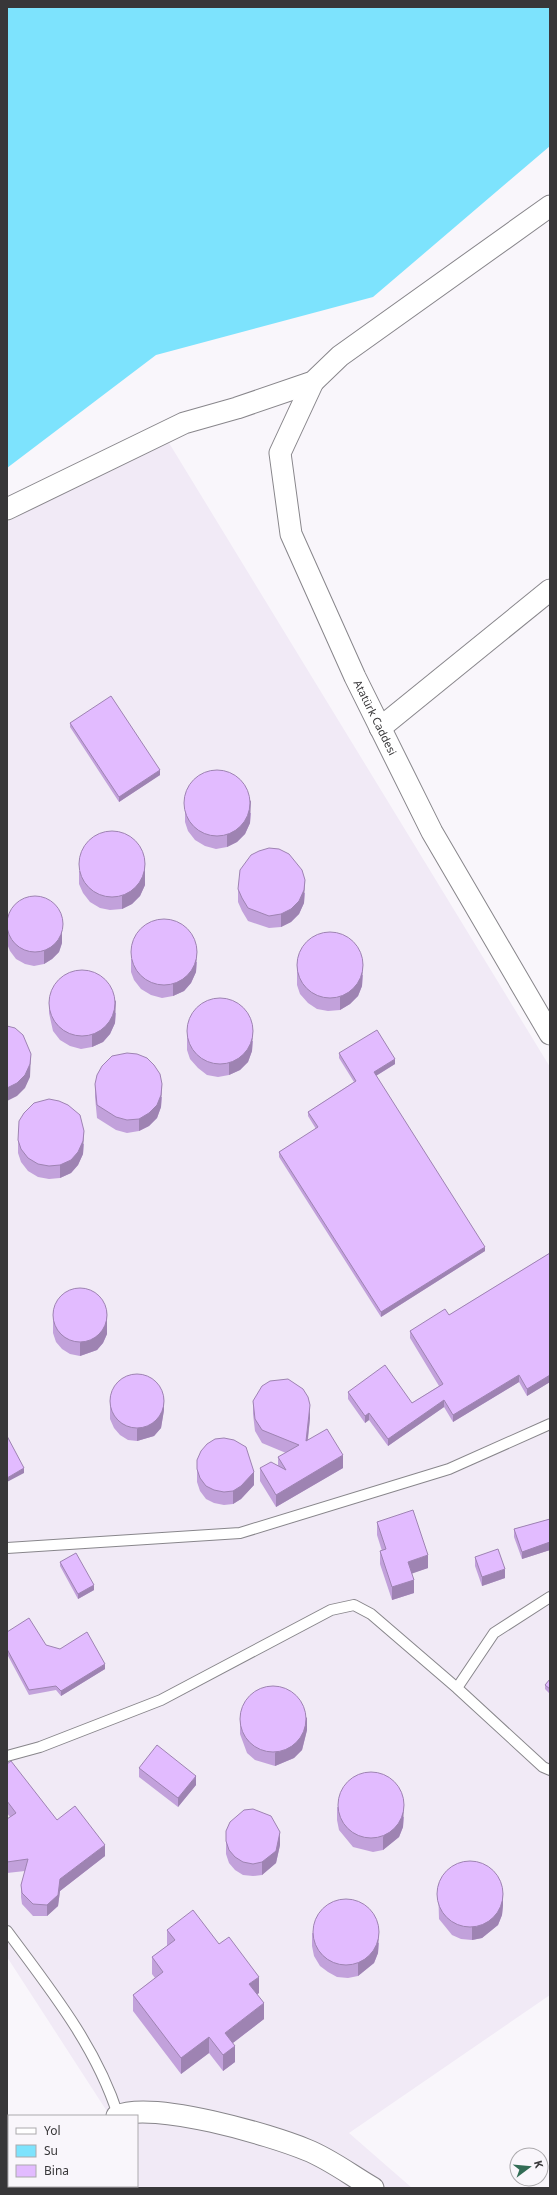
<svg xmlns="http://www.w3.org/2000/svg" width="557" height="2195" font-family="'Noto Sans',sans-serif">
  <rect width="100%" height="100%" fill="#f9f6fb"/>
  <path fill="#f1eaf6" d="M166,438L550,1067V1995L349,2133L412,2188H69L72,2186H137V2116H110L7,1957V522Z"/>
  <path fill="#7de3fd" d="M7,7H550V146L373,297L156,355L7,468Z"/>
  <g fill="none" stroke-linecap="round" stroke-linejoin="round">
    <defs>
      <path id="lane" d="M7,1548L240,1533L449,1469L550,1424
        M457,1688L494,1633L550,1597
        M7,1756L40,1747L161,1700L331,1610L354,1605L371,1614L457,1688L543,1767L550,1770
        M7,1931C50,1989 96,2046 118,2115"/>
      <g id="street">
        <path id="s1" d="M313,382L280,453L291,534L355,677L432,832L550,1034"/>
        <path d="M7,509L184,423L237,408L313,382L340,356L550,206"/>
        <path d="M380,728L550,590"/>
        <path d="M117,2116C152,2100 271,2135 307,2150C330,2159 352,2176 373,2188"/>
        <path d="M7,2187L9,2186"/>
      </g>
    </defs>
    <use href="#lane" stroke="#88868b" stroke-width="12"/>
    <use href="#street" stroke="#88868b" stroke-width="23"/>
    <use href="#lane" stroke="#fff" stroke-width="10"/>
    <use href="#street" stroke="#fff" stroke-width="21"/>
  </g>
  <path fill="#c2a1db" d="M70,723L160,775L119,802L70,727Z
    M185,809L251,813L250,823L245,834L237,842L227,847L216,849L205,846L195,840L188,831L185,822Z
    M79,871L145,874V885L140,896L132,904L122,909L110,910L100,908L90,902L83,893L79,884Z
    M238,889L305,893L304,903L299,914L291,922L281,927L269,928L248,921L242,911L238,902Z
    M7,918L62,920V943L59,952L52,959L44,964L34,966L25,964L16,959L10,951L7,944Z
    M131,959L197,962L196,972L191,983L184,991L173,996L162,998L151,995L141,989L134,980L131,972Z
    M297,962L363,975L362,986L358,996L350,1004L340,1010L328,1011L317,1009L308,1003L300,994L297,985Z
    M49,1000L116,1013L115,1023L110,1034L103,1042L92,1047L81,1049L70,1046L60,1040L53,1031L49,1013Z
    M187,1037L253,1041L252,1051L248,1062L240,1070L229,1075L218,1077L207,1075L198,1068L190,1059L187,1050Z
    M339,1053L395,1064L376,1076L485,1251L381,1317L279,1157V1152L316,1129L308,1116V1112L354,1082L339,1058Z
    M95,1084L162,1097L161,1107L157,1118L149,1126L139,1131L127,1133L116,1130L97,1118L95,1097Z
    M18,1140L84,1144L83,1154L78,1165L71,1173L60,1178L49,1179L38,1177L28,1171L21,1162L18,1153Z
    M550,1253V1382L527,1396L519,1382L453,1422L444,1407L388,1446L369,1420L365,1423L348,1399V1392L412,1403L439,1386L410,1338V1331L449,1315Z
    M53,1310L107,1334L103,1343L97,1350L80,1356L70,1354L62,1349L56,1342L53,1333Z
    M110,1396L164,1410L161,1428L154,1436L137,1441L128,1440L120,1435L114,1428L110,1419Z
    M253,1401L310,1418L308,1440L343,1468L276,1507L260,1481V1468L278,1466V1457L286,1453L262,1443L255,1431L253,1414Z
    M197,1460L254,1485L241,1499L233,1504L224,1505L214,1503L206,1499L200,1491L197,1482Z
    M550,1519V1550L522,1559L514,1537V1529Z
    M377,1522L428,1568L412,1573L414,1593L392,1600L380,1564V1551H382L377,1535Z
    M475,1557L505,1578L482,1586L475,1566Z
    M60,1562L94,1590L78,1599L60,1566Z
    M7,1632L105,1669L61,1696L56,1690L29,1695L7,1654Z
    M550,1679V1694L545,1689V1685Z
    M240,1721L307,1730L302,1750L294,1758L275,1766L255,1760L247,1753L240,1734Z
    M7,1764L57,1820L105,1856L60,1891L58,1906L47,1916H33L22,1904L21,1897V1885L25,1871L7,1873V1819L10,1817L7,1813Z
    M139,1768L196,1785L178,1807L139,1777Z
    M337,1807L404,1817L403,1827L399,1837L383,1850L373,1852L353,1847L339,1830L337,1820Z
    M226,1831L280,1845L276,1863L262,1875L253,1876L243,1875L235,1870L229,1863L226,1854Z
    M438,1885L503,1905L502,1915L498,1925L482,1938L472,1940L461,1939L452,1935L439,1919Z
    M167,1930L219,1944L259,1993L257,1994L264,2019L233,2043L235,2062L223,2071L209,2053L181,2074L133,2011V1995L155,1978L152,1974V1957L167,1946Z
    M312,1933L379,1943L378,1953L374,1963L358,1976L348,1978L337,1977L328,1972L320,1966L314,1956L312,1946Z"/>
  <path fill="#9e83b2" d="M160,770V775L119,802V797Z
    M251,800L250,823L245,834L237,842L227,847V834Z
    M145,862V885L140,896L132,904L122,909V896Z
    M305,880L304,903L299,914L291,922L281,927V914Z
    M62,930V943L59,952L52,959L44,964V951Z
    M197,949L196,972L191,983L184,991L173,996V983Z
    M363,962L362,986L358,996L350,1004L340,1010V997Z
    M116,1000L115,1023L110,1034L103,1042L92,1047V1034Z
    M253,1028L252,1051L248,1062L240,1070L229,1075V1063Z
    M31,1054L30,1077L25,1088L17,1096L7,1101V1088Z
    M395,1059V1064L374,1077V1072Z
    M162,1084L161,1107L157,1118L149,1126L139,1131V1119Z
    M84,1131L83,1154L78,1165L71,1173L60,1178V1165Z
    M485,1247V1251L381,1317V1312Z
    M107,1311V1334L103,1343L97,1350L80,1356V1343Z
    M519,1375V1382L453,1422V1415Z
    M550,1375V1382L527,1396V1389Z
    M164,1397V1410L161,1428L154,1436L137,1441V1429Z
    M444,1400V1407L388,1446V1439Z
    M310,1405V1418L306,1454V1441Z
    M369,1413V1420L365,1423V1416Z
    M343,1455V1468L276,1507V1495Z
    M24,1468V1473L7,1482V1478Z
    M254,1472V1485L241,1499L233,1504V1491Z
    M550,1535V1550L522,1559V1552Z
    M428,1555V1568L408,1575V1562Z
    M505,1569V1578L482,1586V1577Z
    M414,1580V1593L392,1600V1587Z
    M94,1585V1590L78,1599V1594Z
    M105,1664V1669L61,1696V1691Z
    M307,1717V1730L302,1750L294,1758L275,1766V1753Z
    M196,1776V1785L178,1807V1798Z
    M404,1804L403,1827L399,1837L383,1850V1837Z
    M280,1832V1845L276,1863L262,1875V1862Z
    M105,1845V1856L60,1891L58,1906L47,1916V1905L60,1879Z
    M503,1892V1905L502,1915L498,1925L482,1938L472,1940V1927Z
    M379,1930L378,1953L374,1963L358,1976V1963Z
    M259,1977V1993L249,2000V1984Z
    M264,2003V2019L225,2049V2033Z
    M209,2037V2053L181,2074V2058Z
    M235,2046V2062L223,2071V2055Z"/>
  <path fill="#e2bbff" stroke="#9e83b2" d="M111,696L160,770L119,797L70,723Z
    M184 803a33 33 0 1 1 66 0a33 33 0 1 1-66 0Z
    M79 864a33 33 0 1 1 66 0a33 33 0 1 1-66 0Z
    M269,848L279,849L289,854L302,870L305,880L304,890L299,901L291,909L281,914L269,916L248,908L242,898L238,889L240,870L251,855L259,851Z
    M7 924a28 28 0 1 1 56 0a28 28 0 1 1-56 0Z
    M131 952a33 33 0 1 1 66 0a33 33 0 1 1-66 0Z
    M297 965a33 33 0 1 1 66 0a33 33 0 1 1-66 0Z
    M49 1003a33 33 0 1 1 66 0a33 33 0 1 1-66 0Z
    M187 1031a33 33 0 1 1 66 0a33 33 0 1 1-66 0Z
    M7,1026L15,1028L23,1035L31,1054L30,1064L25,1075L17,1083L7,1088Z
    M377,1030L395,1059L374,1072L485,1247L381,1312L279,1152L318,1127L308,1112L356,1081L339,1053Z
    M127,1053L137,1054L147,1058L154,1065L160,1074L162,1084L161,1095L157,1105L149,1113L139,1119L127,1120L116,1117L97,1105L95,1084L97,1075L102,1066L112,1056Z
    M49,1099L59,1101L68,1105L80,1115L84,1131L83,1141L78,1152L71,1160L60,1165L49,1166L38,1164L28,1158L21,1149L18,1140L19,1121L24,1113L34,1103Z
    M550,1253V1375L527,1389L519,1375L453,1415L444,1400L388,1439L369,1413L365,1416L348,1392L385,1365L412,1403L443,1384L410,1331L445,1309L449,1315Z
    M53 1315a27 27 0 1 1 54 0a27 27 0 1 1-54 0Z
    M110 1401a27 27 0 1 1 54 0a27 27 0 1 1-54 0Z
    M288,1379L303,1389L308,1397L310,1405L306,1441L327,1429L343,1455L276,1495L260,1468L271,1462L286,1470L278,1457L299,1445L262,1430L255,1419L253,1401L262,1386L270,1381Z
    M7,1436L24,1468L7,1478Z
    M224,1438L234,1440L246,1447L254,1472L241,1486L233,1491L224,1492L214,1490L206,1486L200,1478L197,1469V1460L201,1451L207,1444L215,1439Z
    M413,1510L428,1555L408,1562L414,1580L392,1587L380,1551L386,1549L377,1522Z
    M550,1519V1542L522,1552L514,1529Z
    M498,1549L505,1569L482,1577L475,1557Z
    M76,1553L94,1585L78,1594L60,1562Z
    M29,1618L46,1645L60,1649L87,1632L105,1664L61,1691L56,1686L29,1690L7,1649V1632Z
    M550,1679V1689L545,1685Z
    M240 1719a33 33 0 1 1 66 0a33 33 0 1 1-66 0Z
    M157,1745L196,1776L178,1798L139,1768Z
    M11,1761L57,1820L75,1806L105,1845L60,1879L58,1895L47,1905L33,1904L22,1893L21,1885L28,1859L7,1862V1819L16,1813L7,1801V1764Z
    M338 1805a33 33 0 1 1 66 0a33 33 0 1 1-66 0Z
    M253,1809L271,1816L280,1832L276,1851L262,1862L253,1864L243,1862L235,1857L229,1850L226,1841V1831L230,1822L244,1810Z
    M437 1894a33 33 0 1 1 66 0a33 33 0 1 1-66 0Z
    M313 1932a33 33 0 1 1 66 0a33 33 0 1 1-66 0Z
    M193,1910L219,1944L229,1937L259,1977L249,1984L264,2003L225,2033L235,2046L223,2055L209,2037L181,2058L133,1995L163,1972L152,1957L175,1940L167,1930Z"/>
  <g text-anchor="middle" stroke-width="3" stroke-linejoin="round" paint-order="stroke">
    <g font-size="11" fill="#383739" stroke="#f9f6fb">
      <text dy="4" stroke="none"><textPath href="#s1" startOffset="362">Atatürk Caddesi</textPath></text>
    </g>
  </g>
  <rect width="557" height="2195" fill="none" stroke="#383739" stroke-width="16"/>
  <rect x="8" y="2115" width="130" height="72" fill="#f9f6fb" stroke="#acaaad"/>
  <rect x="16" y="2128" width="20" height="6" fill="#ffffff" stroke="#acaaad"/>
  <text x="44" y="2135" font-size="12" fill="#383739">Yol</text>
  <rect x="16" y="2145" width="20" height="12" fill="#7de3fd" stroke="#acaaad"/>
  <text x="44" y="2155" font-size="12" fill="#383739">Su</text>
  <rect x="16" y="2165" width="20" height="12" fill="#e2bbff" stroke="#acaaad"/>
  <text x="44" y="2175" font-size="12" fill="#383739">Bina</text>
  <g transform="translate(529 2167) rotate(74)"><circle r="19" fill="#f9f6fb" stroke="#acaaad"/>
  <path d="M0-3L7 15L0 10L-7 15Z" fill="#326c55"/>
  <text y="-6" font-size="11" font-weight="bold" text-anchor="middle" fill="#383739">K</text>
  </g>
</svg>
